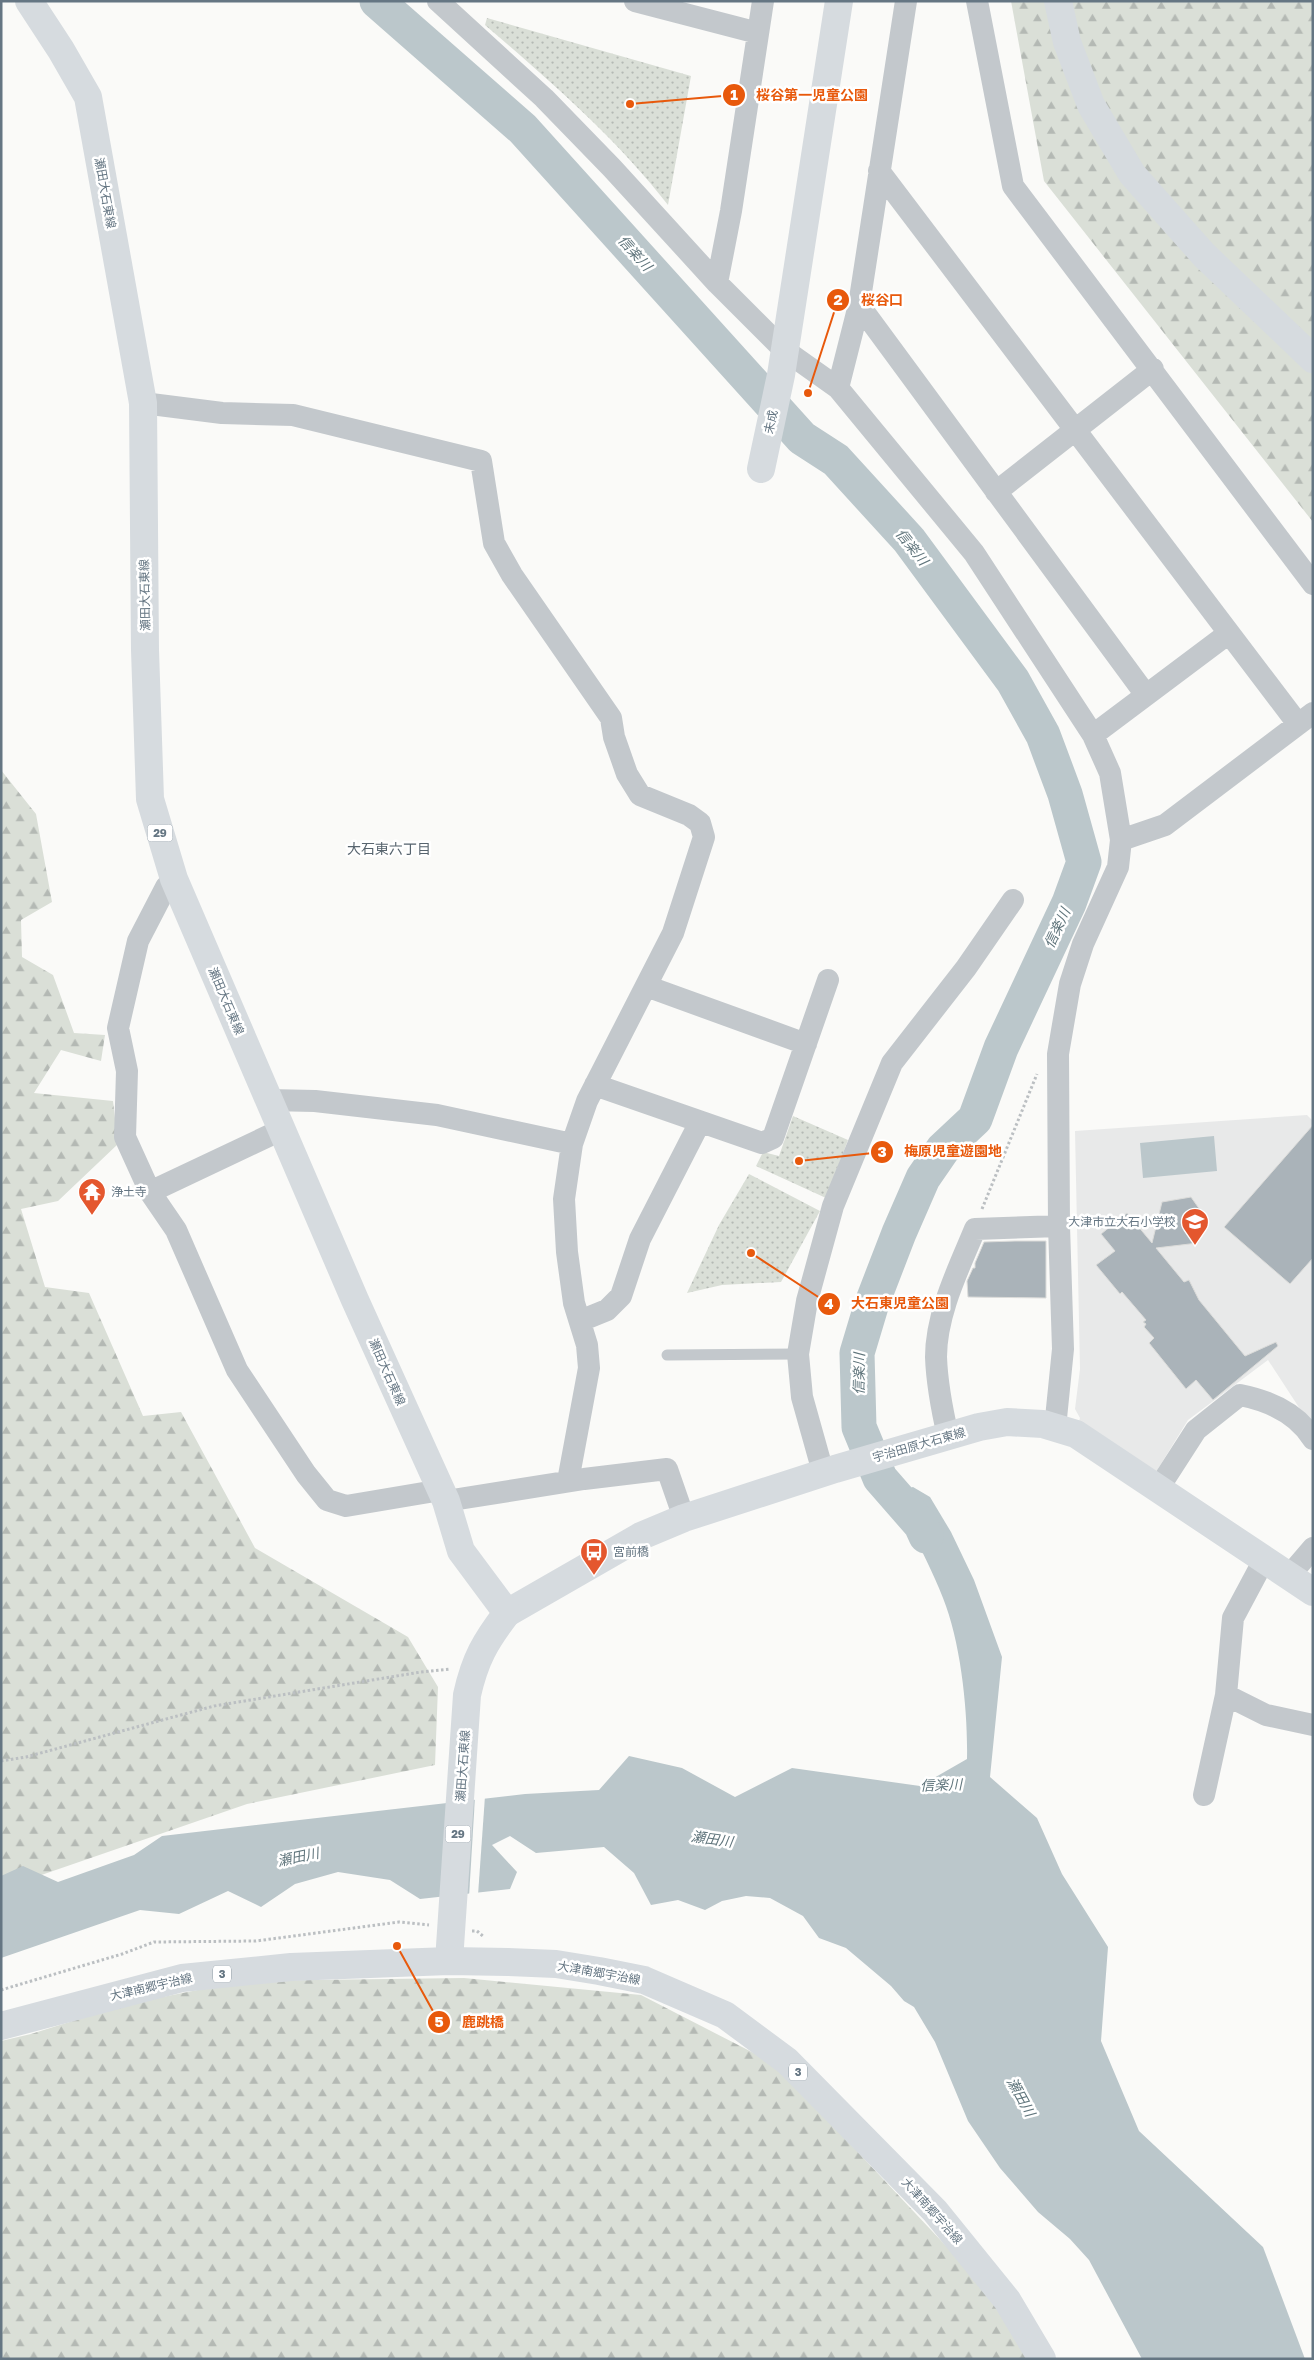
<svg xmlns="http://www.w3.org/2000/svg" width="1314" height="2360" font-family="'Golos Text','Noto Sans JP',sans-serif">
  <defs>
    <pattern id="forest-firs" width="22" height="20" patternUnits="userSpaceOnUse" patternTransform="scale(1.25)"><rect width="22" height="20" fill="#dadfd7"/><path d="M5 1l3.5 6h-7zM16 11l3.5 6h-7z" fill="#b4b9b4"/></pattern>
    <pattern id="park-dots" width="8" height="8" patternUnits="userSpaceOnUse" patternTransform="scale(1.25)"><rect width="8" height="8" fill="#dadfd7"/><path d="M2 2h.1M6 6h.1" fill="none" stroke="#b4b9b4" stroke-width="1.8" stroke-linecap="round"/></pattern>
  </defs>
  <rect width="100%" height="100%" fill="#fafaf8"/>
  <path fill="#e8e9e9" d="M1307,1115L1313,1121V1429L1268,1360L1188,1420L1156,1472L1078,1425L1080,1418L1075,1409L1080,1369L1075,1131Z"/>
  <path fill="url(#forest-firs)" d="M1011,1H1313V522L1044,181Z
    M1,770L36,814L52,902L21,920L22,957L53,975L74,1033L105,1035L101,1061L61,1050L34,1093L113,1101L118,1144L58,1201L21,1209L45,1287L89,1293L143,1416L181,1412L255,1548L408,1637L438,1687L435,1765L247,1804L24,1881L1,1891Z
    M464,1978L641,1995L775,2064L994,2297L1030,2359H1V2041L31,2034L127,2004L243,1981Z"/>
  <path fill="url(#park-dots)" d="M487,18L691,76L668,205C616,138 550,81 485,25Z
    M793,1116L848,1140L826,1198L756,1166L763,1152L779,1156Z
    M749,1174L820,1211L781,1282L722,1285L687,1293L719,1225Z"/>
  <path fill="#bbc7cb" d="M1214,1136L1217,1171L1143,1178L1140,1143Z
    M913,1487L930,1497L951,1532L974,1580L1002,1657L990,1777L1037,1818L1062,1874L1108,1947L1101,2041L1139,2131L1263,2247L1305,2359H1142L1089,2260L1070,2239L1038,2212L1000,2168L968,2121L935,2042L914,2007L904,2001L891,1986L846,1948L819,1938L803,1916L770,1898L746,1896L722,1901L705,1910L678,1900L651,1905L634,1873L604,1847L536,1853L510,1836L492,1845L517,1872L510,1889L420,1899L390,1880L338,1872L295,1884L261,1907L228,1891L179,1914L140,1910L1,1958V1876L23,1866L58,1882L134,1855L162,1836L525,1794L599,1790L629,1756L682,1768L735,1797L792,1768L920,1786L967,1759C968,1712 961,1643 943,1598C929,1562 909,1528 894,1492Z"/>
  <path fill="#fafaf8" d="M485,1796L478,1895L469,1897L475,1797Z"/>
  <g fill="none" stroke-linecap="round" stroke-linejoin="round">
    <path stroke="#bbc7cb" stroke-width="35" d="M377,1L523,129L802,438L836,460L909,540L1013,681L1043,735L1065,794L1084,862L1069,903L1001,1048L975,1119L943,1149L923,1178L899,1233L872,1303L857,1353L859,1427L880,1478L921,1525L926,1536"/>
  </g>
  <path fill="#aab3b9" stroke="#dcdcda" d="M1313,1125V1258L1290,1284L1224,1227Z
    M1191,1197L1205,1217L1198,1243L1156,1248L1184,1282L1189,1280L1199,1300L1245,1356L1276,1342L1278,1346L1213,1400L1196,1380L1186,1389L1149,1343L1154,1338L1144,1327L1146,1324L1143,1322L1146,1320L1122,1292L1120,1294L1096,1265L1115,1251L1101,1234L1127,1213L1152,1243L1162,1202Z
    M1015,1241H1046V1298L968,1297L967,1281L973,1268H975V1263L984,1242Z"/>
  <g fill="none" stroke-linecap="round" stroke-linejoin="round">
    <path stroke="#bbbfc2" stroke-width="3" stroke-dasharray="2.5 2.5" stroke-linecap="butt" d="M982,1209L1037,1074
      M1,1761L26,1757L214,1706L421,1672L450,1669
      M472,1931H477L484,1937
      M1,1990L122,1954L154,1942L256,1941L399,1922L429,1925"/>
    <path stroke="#c3c8cc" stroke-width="11" d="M667,1355L798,1354"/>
    <path stroke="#c3c8cc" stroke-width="22" d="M438,1L544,98L612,168L717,283L783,349L838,388L974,553L1093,735L1110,773L1121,840L1118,867L1083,944L1070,984L1058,1054L1059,1226L1063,1349L1055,1428
      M635,1L758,33
      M977,1L1013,186L1313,584
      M879,171L1298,724
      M717,283L731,211L763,1
      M859,305L1146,695
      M838,388L859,305L906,1
      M143,403L222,413L293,415L481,461L494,543L512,575L611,718L614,737L627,774L640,795L689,815L700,823L704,837L673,933L587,1101L572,1144L564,1199L567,1252L574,1303L587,1345L589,1368L568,1481
      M996,492L1153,369
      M1093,735L1229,633
      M1121,840L1165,825L1313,713
      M174,879L166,887L138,941L118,1028L127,1071L125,1137L150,1192L176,1230L237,1370L306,1474L327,1500L346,1506L441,1490
      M646,986L806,1044
      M595,1085L762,1143L773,1138L828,980
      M268,1100L315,1101L437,1115L572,1144
      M150,1192L281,1130
      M580,1321L607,1310L621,1296L640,1239L700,1122
      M948,1436C942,1410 937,1384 936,1357C936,1313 959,1268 975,1229L1059,1226
      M823,1472L802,1397L798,1354L807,1301L833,1206L892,1063L966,968L1013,900
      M1158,1489L1196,1430L1240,1395C1270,1401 1297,1413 1313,1439
      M446,1501L584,1479L667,1469L684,1518
      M1289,1576L1313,1548
      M1226,1695L1266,1715L1313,1725
      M1204,1795L1226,1695L1233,1618L1264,1560"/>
    <path stroke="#d6dbdf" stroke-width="28" d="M1058,1L1067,42L1091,105L1132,174L1204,255L1313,359
      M761,469L781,375L839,1
      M507,1613L641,1536L684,1518L835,1469L979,1427L1007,1422L1043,1424L1076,1434L1313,1592"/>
    <path stroke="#d6dbdf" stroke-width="28" d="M29,1L61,50L88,97L143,403L145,650L150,799L174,879L355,1300L446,1501L461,1551L507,1613C485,1642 475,1659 467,1695L449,1961
      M1,2026L182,1978L291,1967L449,1961L508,1962L556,1964L599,1971L644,1980L725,2015L787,2061L935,2211L1007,2300L1042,2359"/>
  </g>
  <defs>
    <symbol id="temple-pin" viewBox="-11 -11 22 30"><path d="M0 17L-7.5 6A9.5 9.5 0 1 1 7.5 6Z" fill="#e4572e" stroke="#fff"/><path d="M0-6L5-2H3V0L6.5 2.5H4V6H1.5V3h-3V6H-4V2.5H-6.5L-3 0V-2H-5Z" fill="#fff"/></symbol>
    <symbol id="school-pin" viewBox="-11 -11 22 30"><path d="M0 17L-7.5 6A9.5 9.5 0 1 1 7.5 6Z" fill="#e4572e" stroke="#fff"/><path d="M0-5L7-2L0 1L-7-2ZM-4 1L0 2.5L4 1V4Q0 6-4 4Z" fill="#fff"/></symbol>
    <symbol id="bus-pin" viewBox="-11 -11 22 30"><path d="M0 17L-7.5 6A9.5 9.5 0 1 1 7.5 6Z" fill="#e4572e" stroke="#fff"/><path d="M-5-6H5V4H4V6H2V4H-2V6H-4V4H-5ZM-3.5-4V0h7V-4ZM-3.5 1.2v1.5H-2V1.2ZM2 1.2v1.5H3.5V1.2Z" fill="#fff"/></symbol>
  </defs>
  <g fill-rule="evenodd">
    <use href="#temple-pin" x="76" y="1176" width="32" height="43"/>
    <use href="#school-pin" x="1179" y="1206" width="32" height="43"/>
    <use href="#bus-pin" x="578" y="1536" width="32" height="43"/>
  </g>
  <g text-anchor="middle" stroke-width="5" stroke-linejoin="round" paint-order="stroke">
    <g fill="#fff" stroke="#939fa8" stroke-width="1">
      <rect x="147.5" y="824.5" width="25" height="17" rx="4"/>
      <rect x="445.5" y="1825.5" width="25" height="17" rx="4"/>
      <rect x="213" y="1965.5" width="18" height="17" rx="4"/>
      <rect x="789" y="2063.5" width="18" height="17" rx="4"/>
    </g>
    <g font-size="11" font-weight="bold" fill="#657683">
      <text x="160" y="837">29</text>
      <text x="458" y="1838">29</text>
      <text x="222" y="1978">3</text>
      <text x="798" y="2076">3</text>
    </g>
    <g font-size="12" fill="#657683" stroke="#fff">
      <text transform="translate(105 193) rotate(80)" y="4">瀬田大石東線</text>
      <text transform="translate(771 422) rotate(-78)" y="4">未成</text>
      <text transform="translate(145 595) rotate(-91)" y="4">瀬田大石東線</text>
      <text transform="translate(226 1001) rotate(67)" y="4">瀬田大石東線</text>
      <text transform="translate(387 1372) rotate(66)" y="4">瀬田大石東線</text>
      <text transform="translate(919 1445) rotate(-16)" y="4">宇治田原大石東線</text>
      <text transform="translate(463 1766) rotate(-86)" y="4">瀬田大石東線</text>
      <text transform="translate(599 1973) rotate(10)" y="4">大津南郷宇治線</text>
      <text transform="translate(151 1987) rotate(-13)" y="4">大津南郷宇治線</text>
      <text transform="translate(932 2211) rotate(48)" y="4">大津南郷宇治線</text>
    </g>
    <g font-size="12" fill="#657683" stroke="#fff" text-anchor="start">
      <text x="111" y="1196">浄土寺</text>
      <text x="1176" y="1226" text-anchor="end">大津市立大石小学校</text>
      <text x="613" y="1556">宮前橋</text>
    </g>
    <g font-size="14" font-style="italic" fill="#60757c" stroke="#fff">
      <text transform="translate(635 253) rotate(48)" y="5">信楽川</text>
      <text transform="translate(912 547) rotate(51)" y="5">信楽川</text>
      <text transform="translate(1057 928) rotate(-65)" y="5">信楽川</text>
      <text transform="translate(859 1374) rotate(-89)" y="5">信楽川</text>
      <text transform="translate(941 1785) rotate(-2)" y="5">信楽川</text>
      <text transform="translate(712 1839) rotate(8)" y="5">瀬田川</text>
      <text transform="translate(298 1857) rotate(-12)" y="5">瀬田川</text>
      <text transform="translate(1021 2097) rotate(61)" y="5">瀬田川</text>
    </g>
    <g font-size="14" fill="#57646e" stroke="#fff">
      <text x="389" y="854">大石東六丁目</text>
    </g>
  </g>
  <path fill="none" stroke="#e8590c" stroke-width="2" d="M630 104L734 95M808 393L838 300M799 1161L882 1152M751 1253L829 1304M397 1946L439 2022"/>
  <g fill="#e8590c" stroke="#fff" stroke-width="2">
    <circle cx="630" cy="104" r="5"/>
    <circle cx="808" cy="393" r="5"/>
    <circle cx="799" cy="1161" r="5"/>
    <circle cx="751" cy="1253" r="5"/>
    <circle cx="397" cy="1946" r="5"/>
    <circle cx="734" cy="95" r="12"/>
    <circle cx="838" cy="300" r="12"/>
    <circle cx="882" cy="1152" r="12"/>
    <circle cx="829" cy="1304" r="12"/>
    <circle cx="439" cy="2022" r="12"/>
  </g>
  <g font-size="15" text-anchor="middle" font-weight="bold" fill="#fff">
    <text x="734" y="100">1</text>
    <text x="838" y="305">2</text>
    <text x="882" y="1157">3</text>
    <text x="829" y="1309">4</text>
    <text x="439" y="2027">5</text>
  </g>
  <g font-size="14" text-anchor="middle" font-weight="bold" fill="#e8590c" stroke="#fff" stroke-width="5" stroke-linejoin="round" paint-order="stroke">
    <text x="812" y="100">桜谷第一児童公園</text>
    <text x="882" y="305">桜谷口</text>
    <text x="953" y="1156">梅原児童遊園地</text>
    <text x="900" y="1308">大石東児童公園</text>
    <text x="483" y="2027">鹿跳橋</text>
  </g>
  <rect width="1314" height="2360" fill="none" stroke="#657683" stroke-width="5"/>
</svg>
